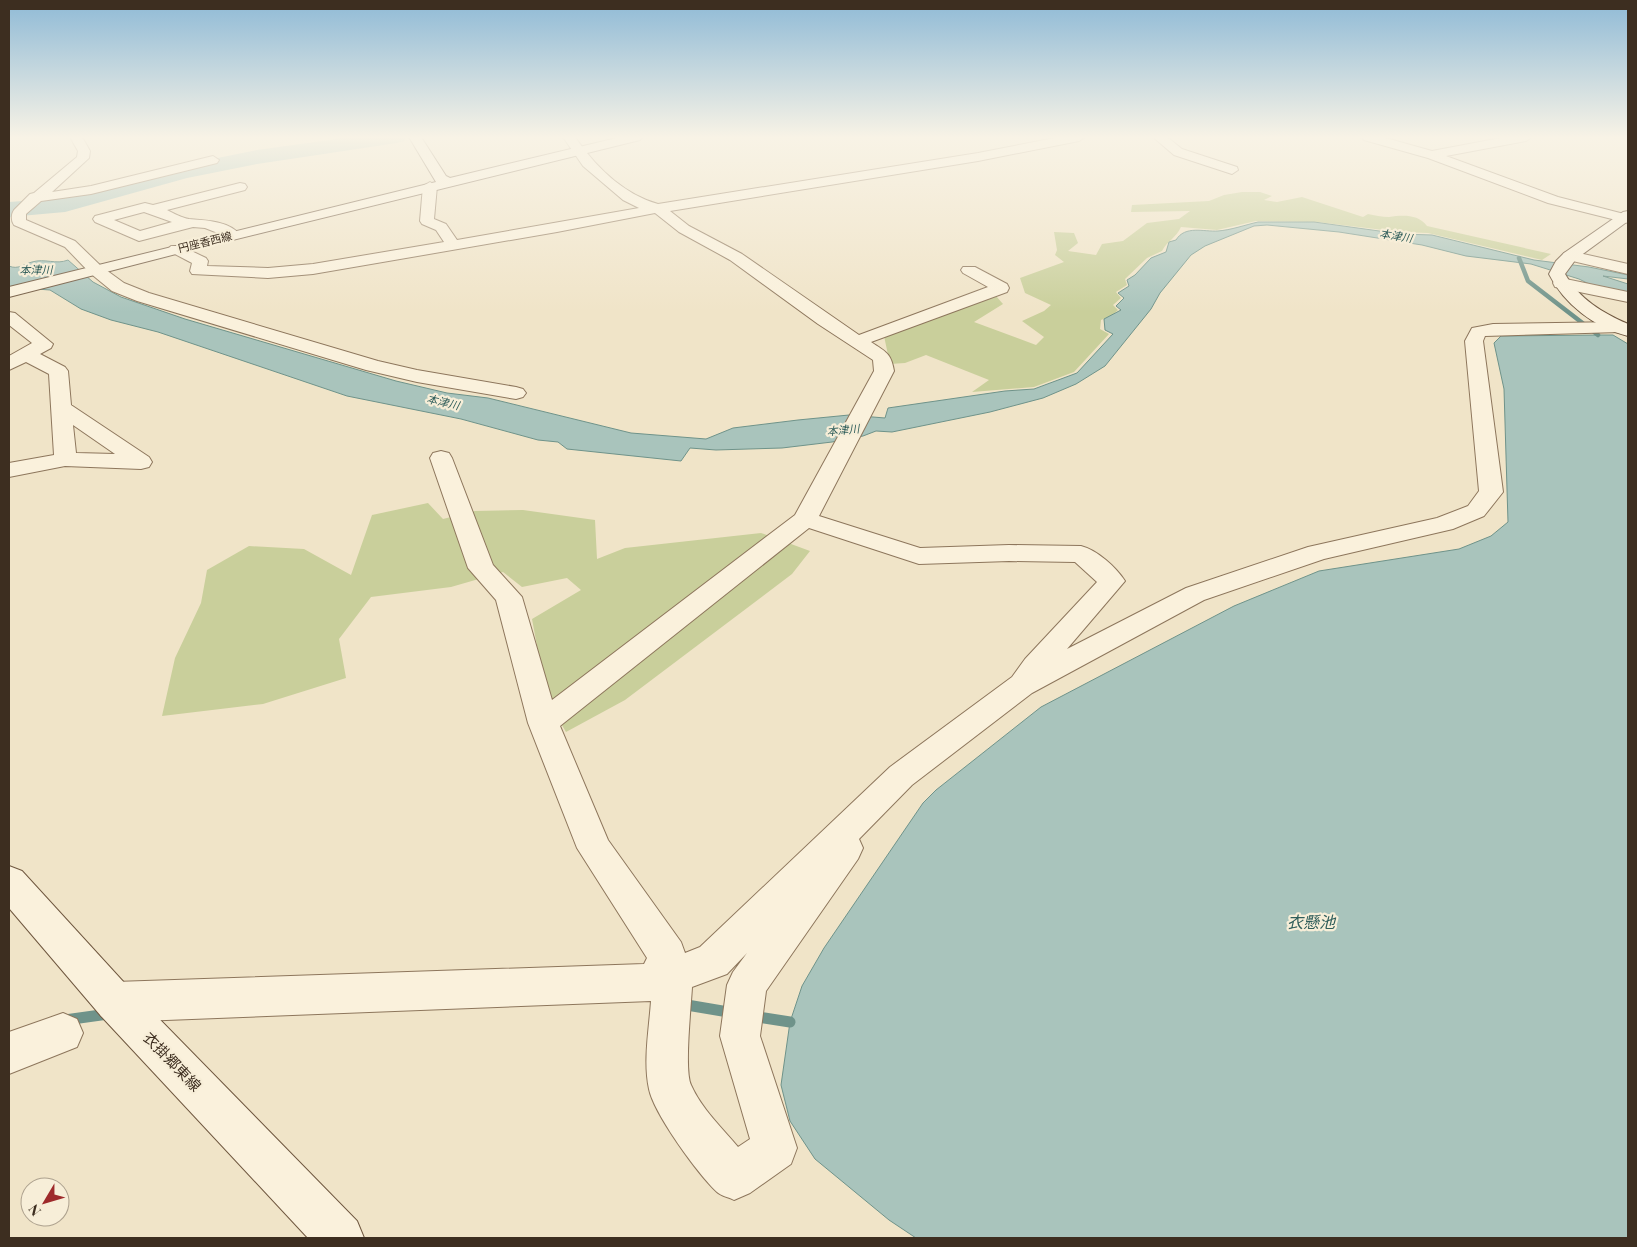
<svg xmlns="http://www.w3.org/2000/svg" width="1637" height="1247" font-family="'Playfair Display','Noto Sans JP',serif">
  <rect width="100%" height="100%" fill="#f0e4c8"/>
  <path fill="#c9cf9b" d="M1242,192H1260L1272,196L1264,200L1277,202L1302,197L1363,217L1368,214C1374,215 1382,217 1389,217C1403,215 1418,214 1427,226L1551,254L1542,260L1428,233L1400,232L1317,222L1256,221L1217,230L1181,227C1176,238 1167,241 1162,251L1147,258L1125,279L1127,285L1116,292L1121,298L1113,305L1118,310L1111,316L1101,320L1100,329L1109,334L1074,372L1034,387L972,392L989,380L926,355L905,363L890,364L884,336L996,296L1003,304L974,322L1036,345L1044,337L1022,321L1044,311L1051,305L1025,293L1020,278L1064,262L1055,255L1057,250L1054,232L1074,233L1078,243L1068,251L1096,255L1102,244L1123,241L1147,223L1179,219L1190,211L1131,212L1132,205L1209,201L1224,195Z
    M428,503L443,519L475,511L523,510L595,520L597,559L625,548L761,533L810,551L792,574L625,700L566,732L547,700L532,619L581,590L567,578L522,587L503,572L451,587L371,597L339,639L346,678L263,704L162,716L175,658L201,603L207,570L249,546L304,549L351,575L372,515Z"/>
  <path fill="#a9c4bc" stroke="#6f938a" d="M1258,222H1314L1401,234L1432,235L1534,260L1589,267L1628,275V279L1603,276L1628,284V294L1591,285L1579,279L1531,264L1466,256L1422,245L1339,232L1267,225L1254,226L1205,246L1191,255L1160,293L1151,309L1105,366L1076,384L1043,398L990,412L892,432L876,431L863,436L832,442L782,448L716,450L690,448L681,461L567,449L558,442L538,440L461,419L347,396L158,332L111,320L81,309L50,290L9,287V266C18,270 24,264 32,262C45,258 56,265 68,260L93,282L121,297L185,319L396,381L447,393L488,398L631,433L706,439L733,428L798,420L849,415L885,418L888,408L1005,391L1034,389L1077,373L1113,334L1105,330L1104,319L1121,310L1116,306L1124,298L1118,293L1129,286L1127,280L1135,275L1151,258L1166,252L1169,242L1176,240C1185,225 1204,232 1218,231C1231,230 1245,225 1258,222Z
    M1598,335H1613L1628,344V1238H916L889,1220L815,1159L790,1121L781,1085L790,1022L802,986L824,948L923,803L936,790L1041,707L1234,606L1319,571L1459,549L1491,536L1508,522L1504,389L1494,343L1501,336Z"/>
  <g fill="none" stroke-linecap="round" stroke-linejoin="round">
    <path stroke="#6f938a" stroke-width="4.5" d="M1519,258L1528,281L1598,335"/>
    <path stroke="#6f938a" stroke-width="11" d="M681,1004L734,1013
      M752,1016L790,1022
      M65,1020L108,1014"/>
    <path fill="#a9c4bc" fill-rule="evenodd" d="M351,137H407L404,141L397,143L257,164L187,178L65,212L9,217V202L64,198L183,165L257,150Z"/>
    <defs>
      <path id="street" d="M70,137H82L90,151L89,158L52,192L91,186L213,156L219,160L217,163L91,194L41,201L26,214V220L75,241L102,267L124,283L149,293L378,361L417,370L516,387L523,389L526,393L523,397L516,399L417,382L366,370L137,301L112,291L90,273L65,247L14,225C11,221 11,214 14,210L30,194L34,193L77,157L78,151Z
        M563,137H575C595,166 623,194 658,204L978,153L1060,137H1085L1079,141L978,161L670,211L689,226L742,254L859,335L988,287L963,273L961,270L963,267H975L1007,284L1009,288L1007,292L871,342C886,352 891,353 894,371L819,516L920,548L1009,545L1081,546C1097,550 1116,567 1125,581L1067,649L1186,588L1308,547L1437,518L1468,506L1479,491L1465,341L1472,328L1493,324L1620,322L1626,323L1628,328L1626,331L1620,332L1485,336L1483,341L1503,492L1484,516L1453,529L1324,559L1204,600L1032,693L912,785L859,839L863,848L858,859L766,991L760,1036L797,1148L791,1164L750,1193L734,1200C729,1197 721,1196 717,1192C698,1174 654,1114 649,1089C643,1061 649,1030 651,1001L115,1022L101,1016L95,1002L101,988L115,982L644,964L647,958L577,848L528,723L496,600L468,568L430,458L433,453L441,451L449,453L452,458L493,565L522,597L552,700L795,515L874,371L873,360L818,324L730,260L679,232L655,213L557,232L313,274L268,278L192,274L190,271L192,263L171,252L168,249L171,246H181L206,258L208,261L207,266L268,268L313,264L444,242L436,230L422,224L420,221L423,186L430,182L437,186L434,219L446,224L457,240L639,208L623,200L583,166ZM809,528L919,564L1009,561L1075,562L1097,582L1025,659L1012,677L890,767L700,947L685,953L681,942L608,840L560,726ZM747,953L733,972L727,985L720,1036L750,1139L738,1147C722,1128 701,1108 691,1085C684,1070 691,1007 692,987L727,974Z
        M1153,137H1167L1182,149L1237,167L1238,170L1232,174L1174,155Z
        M1362,137H1382L1432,151L1506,137H1532L1526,141L1446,156L1558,197L1628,215V223L1548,203L1428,158L1364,140Z
        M240,183L245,184L247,187L245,190L167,210C173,213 182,218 189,219C204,220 230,221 240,235L238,238L233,239L205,228L193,227L139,241L95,222L93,219L95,216L145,203L153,205ZM144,212L172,222L140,231L114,220Z
        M1570,251L1628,264V274L1564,259L1562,256L1564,253Z
        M1561,278L1628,292V302L1555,287L1553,283L1555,279Z
        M9,312L15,313L53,344L51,348L40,354L65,367L68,371L71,405L149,457L152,462L149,467L141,469L65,466L9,477V463L54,455L49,374L26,362L9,370V356L32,343L9,325ZM73,425L115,454L76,453Z
        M63,1013L77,1019L83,1033L77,1047L9,1074V1032Z"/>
      <path id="secondary" d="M409,137H421L446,176L450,178L621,137H642L640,140L180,253L9,297V287L436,182Z
        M1628,211V221L1576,259L1565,274C1579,299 1603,313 1628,324V336C1595,328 1564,304 1549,274L1556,261L1564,253L1623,212Z
        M9,866L22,871L129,988L357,1221L364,1238H308L101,1016L9,908Z"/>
    </defs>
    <use href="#street" stroke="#8d765c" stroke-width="2"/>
    <use href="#secondary" stroke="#6f573f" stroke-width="2"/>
    <use href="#street" fill="#faf1dc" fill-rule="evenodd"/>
    <use href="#secondary" fill="#faf1dc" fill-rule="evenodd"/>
  </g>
  <linearGradient id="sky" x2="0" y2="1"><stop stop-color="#8fbad6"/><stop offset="0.44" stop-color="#f8f3e6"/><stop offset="1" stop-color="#f8f3e6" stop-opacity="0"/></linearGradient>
  <rect width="1637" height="312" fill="url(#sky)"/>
  <g text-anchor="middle" stroke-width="4.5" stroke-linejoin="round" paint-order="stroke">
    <g font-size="11" font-style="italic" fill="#2f5d5a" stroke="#f7eed8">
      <text transform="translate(1396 236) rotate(9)" y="4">本津川</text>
      <text transform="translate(36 270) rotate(-1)" y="4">本津川</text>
      <text transform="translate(443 402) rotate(13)" y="4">本津川</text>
      <text transform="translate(843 430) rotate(-5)" y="4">本津川</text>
    </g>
    <g font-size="11" fill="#3d2e20" stroke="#f7eed8">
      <text transform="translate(205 242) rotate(-14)" y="4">円座香西線</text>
    </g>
    <g font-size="15" fill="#3d2e20" stroke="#f7eed8">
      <text transform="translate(172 1062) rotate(46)" y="5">衣掛郷東線</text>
    </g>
    <g font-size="16" font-style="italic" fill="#2f5d5a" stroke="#f7eed8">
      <text x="1311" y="928">衣懸池</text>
    </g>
  </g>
  <rect width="1637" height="1247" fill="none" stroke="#3d2e20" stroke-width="20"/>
  <g transform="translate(45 1202) rotate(232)"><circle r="24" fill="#f7eed8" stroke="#ada18e"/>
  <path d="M0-4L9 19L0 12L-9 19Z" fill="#9e2a2b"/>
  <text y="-8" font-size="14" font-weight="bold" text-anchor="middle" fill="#3d2e20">N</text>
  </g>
</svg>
